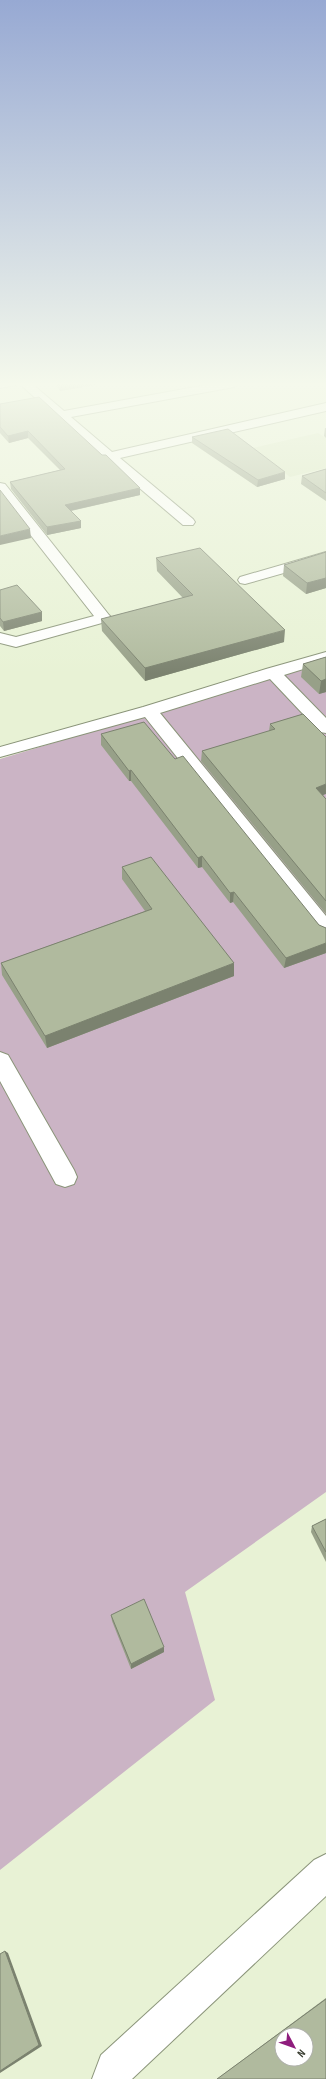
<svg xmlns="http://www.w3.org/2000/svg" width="326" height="2079" font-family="'Sofia Sans Condensed',sans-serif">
  <rect width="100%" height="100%" fill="#e8f2d5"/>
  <path fill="#dae7c2" d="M318,433L326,438V468L290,477L253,448Z"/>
  <path fill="#cbb4c5" d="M326,661V1492L185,1592L215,1700L0,1870V759Z"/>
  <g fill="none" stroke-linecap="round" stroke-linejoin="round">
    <defs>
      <path id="street" d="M0,383H17L15,385L0,388Z
        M19,383H31L64,411L217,383H240L234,387L71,417L112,452L326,403V411L120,458L193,519L195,522L193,525H183L57,418Z
        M0,483L5,484L109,615L112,618L109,621L16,647L0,643V633L16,637L94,616L0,496Z
        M326,552V561L245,584L240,583L238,580L240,577Z
        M326,652V662L284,675L326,718V733L320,732L270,679L160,713L326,916V937L319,935L145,717L0,757V747L143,707L266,669Z
        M0,1052L8,1055L74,1170L77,1177L74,1184L65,1187L56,1184L0,1081Z"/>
      <path id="secondary" d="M326,1854V1896L132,2079H92L101,2055L314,1860Z"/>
    </defs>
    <use href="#street" stroke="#8a9479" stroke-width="2"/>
    <use href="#secondary" stroke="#8a9479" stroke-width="2"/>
    <use href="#street" fill="#fff" fill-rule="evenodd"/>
    <use href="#secondary" fill="#fff" fill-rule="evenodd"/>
  </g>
  <path fill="#97a088" d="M55,383H105L60,391Z
    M0,404L102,455L140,488V495L71,511L81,521V528L47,535L11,489L10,482L60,470L28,438L9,443L0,433Z
    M325,428H326V438L324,436Z
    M192,437L285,479L257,487L192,443Z
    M326,469V501L301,484L302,476Z
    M326,552V588L306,594L283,576L284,565Z
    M156,558L284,642L145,681L102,631L101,619L183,598L157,571Z
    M0,590L42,612V621L4,631L0,626Z
    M326,657V692L319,694L301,677L303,664Z
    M303,714L323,795L326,799V914L201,761L202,751L269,731L270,724Z
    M101,734L175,759L319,925L326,928V953L284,968L233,902L230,903L202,867L198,868L131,781H129L101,745Z
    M122,867L234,976L47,1048L2,975L1,963L145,911L122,879Z
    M326,1519V1562L311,1532L312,1526Z
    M111,1615L164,1652L131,1669L112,1621Z
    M326,1998V2079H217Z"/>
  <path fill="#7b826f" d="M65,383H105L60,391L59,384Z
    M28,431V438L9,443L8,436Z
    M285,472V479L257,487L258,480Z
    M140,488V495L65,512V505Z
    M81,521V528L47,535V527Z
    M30,529L31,538L0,545V536Z
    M326,578V588L306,594L307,583Z
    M42,612V621L4,631L3,622Z
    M285,630L284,642L145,681V668Z
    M326,679V692L319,694L321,681Z
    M131,770V781H129V771Z
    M326,784V794L315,798L316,788Z
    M202,856V867L198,868V858Z
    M234,892L233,902L230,903V893Z
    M326,943V953L284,968L286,958Z
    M234,963V976L47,1048L45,1036Z
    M164,1647V1652L131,1669V1664Z
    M5,1951L8,1953L42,2046L0,2073Z"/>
  <path fill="#b0ba9e" stroke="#7b826f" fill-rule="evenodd" d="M39,397L102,455H106L140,488L65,505L81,521L47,527L10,482L65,469L28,431L8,436L0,427V404Z
    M228,429L285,472L258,480L192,437Z
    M326,469V493L302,476Z
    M0,490L30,529L0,536Z
    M200,548L285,630L145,668L101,619L193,595L156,558Z
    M326,552V578L307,583L284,565Z
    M17,585L42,612L3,622L0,618V590Z
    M326,657V679L321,681L303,664Z
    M303,714L326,737V784L316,788L326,799V901L202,751L275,729L270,724Z
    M144,722L175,759L183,756L319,925L326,928V943L286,958L234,892L230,893L202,856L198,858L131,770L129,771L101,734Z
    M151,857L234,963L45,1036L1,963L152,909L122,867Z
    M326,1519V1552L312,1526Z
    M144,1599L164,1647L131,1664L111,1615Z
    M5,1951L39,2045L0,2071V1954Z
    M326,1999V2079H217ZM282,2035H306V2059H282Z"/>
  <linearGradient id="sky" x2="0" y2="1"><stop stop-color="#97a9d3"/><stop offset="0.57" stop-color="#f5f9ec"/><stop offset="1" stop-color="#f5f9ec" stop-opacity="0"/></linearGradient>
  <rect width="326" height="674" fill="url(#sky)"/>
  <g transform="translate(294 2047) rotate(131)"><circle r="19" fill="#ffffff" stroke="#afb0ab"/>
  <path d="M0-3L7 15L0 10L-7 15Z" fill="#8f1d7d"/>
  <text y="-6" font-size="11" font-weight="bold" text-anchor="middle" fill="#363a2e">N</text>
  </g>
</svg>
